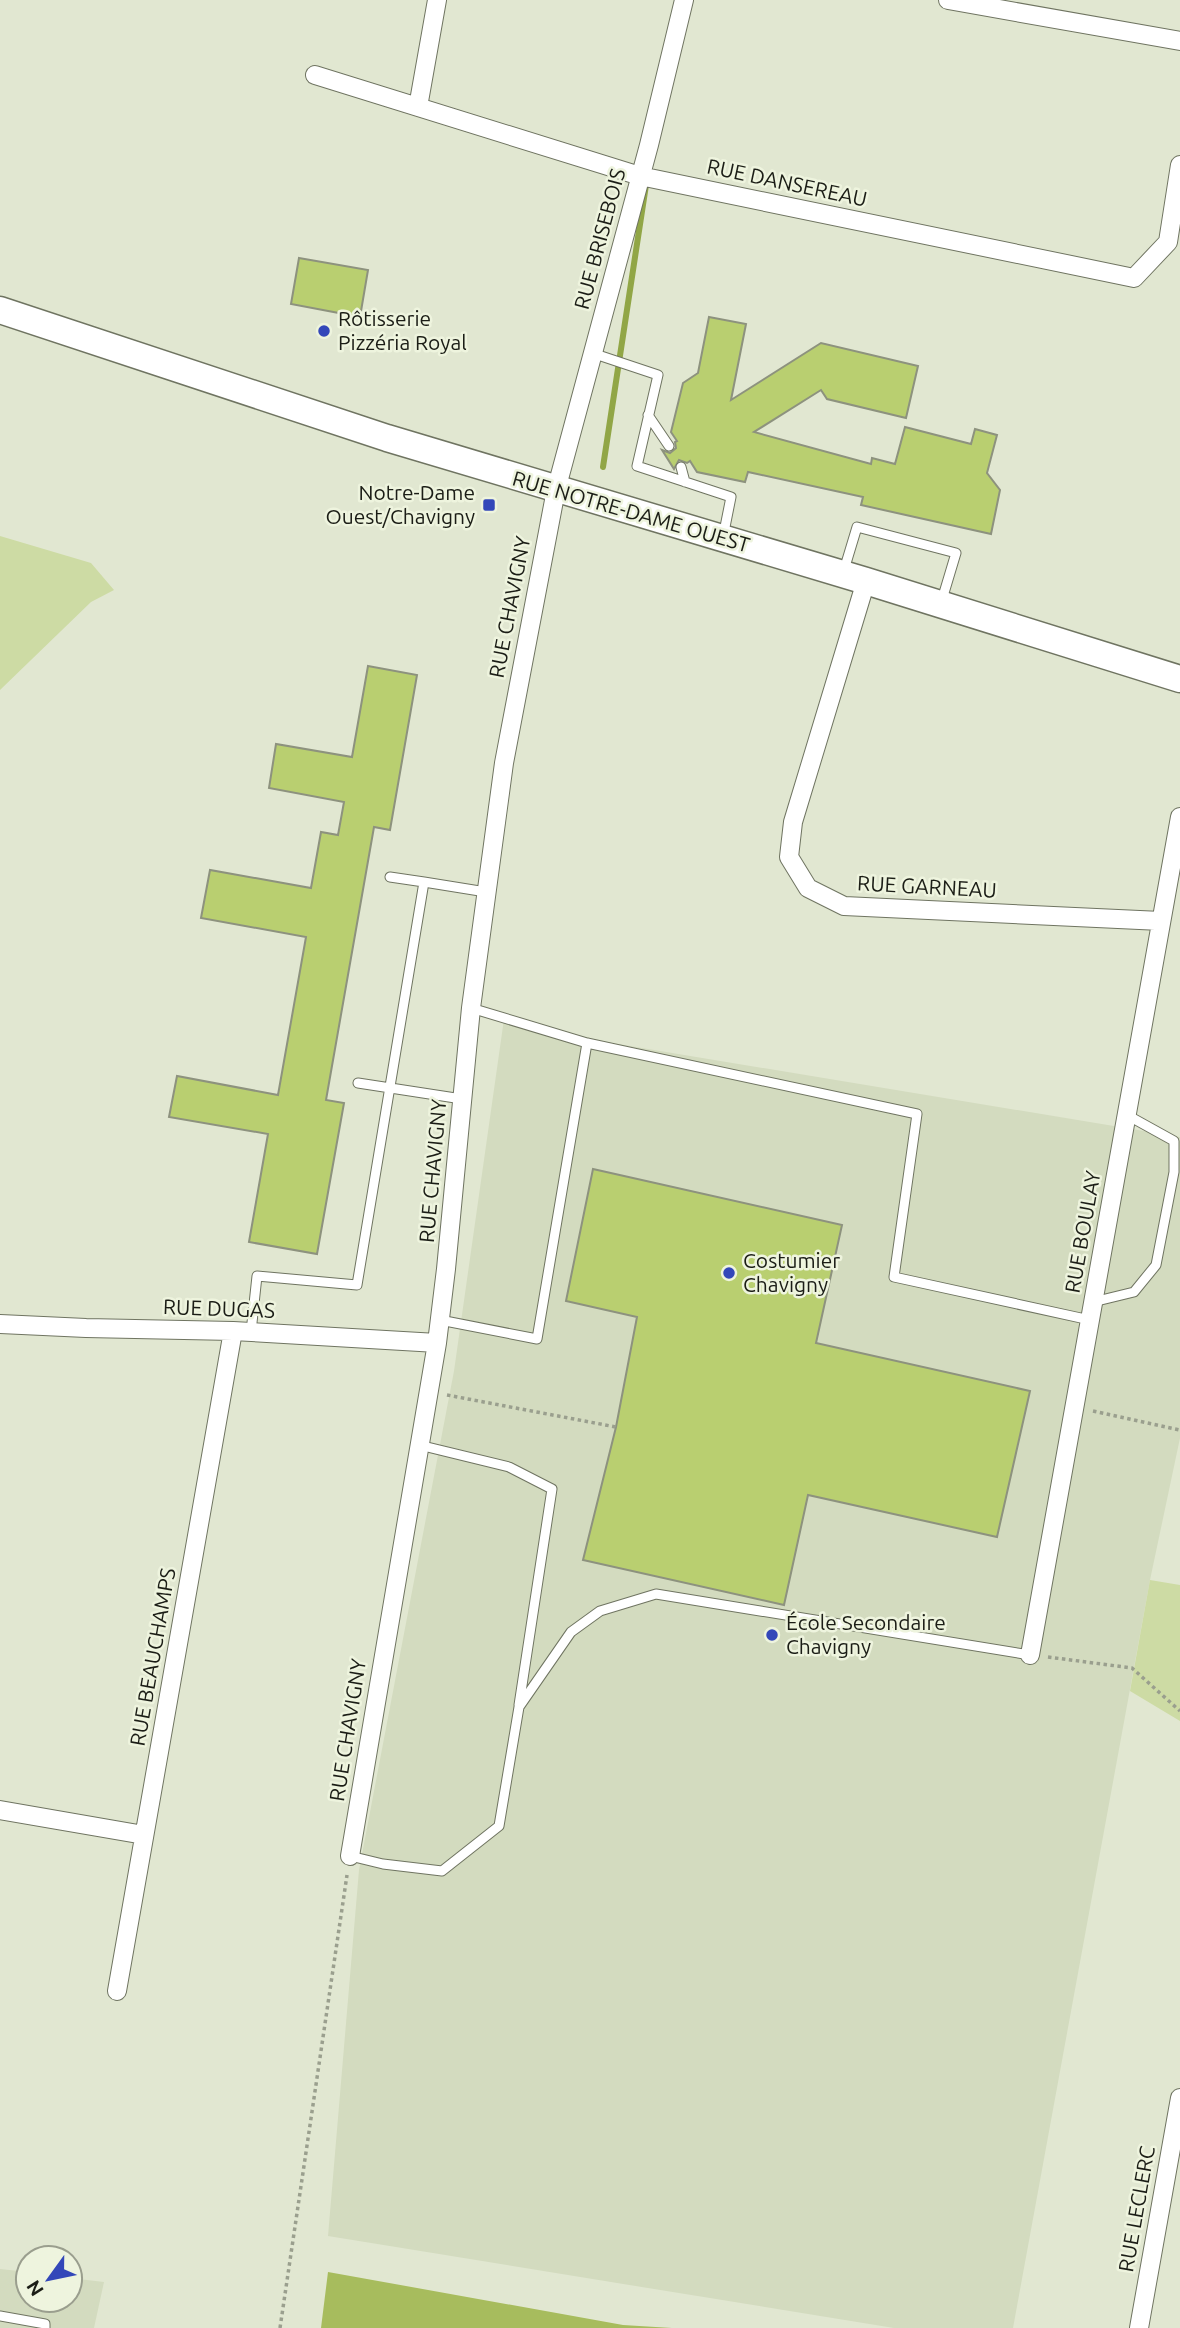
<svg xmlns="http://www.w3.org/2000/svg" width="1180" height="2328" font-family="Ubuntu,sans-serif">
  <rect width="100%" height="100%" fill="#e1e7d1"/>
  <path fill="#d3dbbf" d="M504,1019L612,1043L1180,1137V1438L1150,1580L1013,2328H894L328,2236L359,1870L454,1371Z
    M0,2269L28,2272V2300H70V2278L104,2282L94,2328H0Z"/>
  <path fill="#cddba4" d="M0,536L91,563L114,590L91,602L0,690Z
    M1150,1580L1180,1585V1721L1130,1691Z"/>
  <path fill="#a7bc5d" d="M328,2272L623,2325L672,2328H321Z"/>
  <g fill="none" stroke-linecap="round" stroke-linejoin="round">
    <path stroke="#91a646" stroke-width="6" d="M603,467L646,185"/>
  </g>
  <path fill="#b9cf70" stroke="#8d927e" stroke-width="2" d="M299,258L368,270L360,317L291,304Z
    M709,317L746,324L731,400L821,343L918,366L906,418L827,399L821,390L754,432L871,464L872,458L895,464L905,427L971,444L975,429L997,435L987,473L1000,490L991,534L861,505L863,497L748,472L745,482L697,472L690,461L687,463L679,460L674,469L662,450L670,453L676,448L675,442L677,441L671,432L683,383L698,373Z
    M368,666L417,675L390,830L374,827L326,1100L344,1103L317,1254L249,1242L268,1134L169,1117L177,1076L278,1095L306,937L201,918L210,870L311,888L321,832L338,835L344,802L269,788L276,744L352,757Z
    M593,1169L842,1225L816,1343L1030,1391L997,1537L808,1495L784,1605L583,1560L616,1427L637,1317L566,1301Z"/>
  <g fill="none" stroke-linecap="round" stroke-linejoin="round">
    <defs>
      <path id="service" d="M592,353L658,375L637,466L731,497L723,537
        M648,415L669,446
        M681,467L685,482
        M844,570L857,527L956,553L941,603
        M390,877L424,882
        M471,1008L587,1043L917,1114L894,1277L1090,1320
        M358,1083L462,1099
        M1093,1302L1134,1292L1156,1265L1174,1172V1141L1127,1115
        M440,1320L537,1339L587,1043
        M251,1332L257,1276L357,1285L424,882L486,892
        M419,1445L509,1467L552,1489L519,1705
        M350,1856L383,1864L442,1871L499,1826L519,1707L571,1632L600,1611L656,1594L1030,1655
        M0,2316L45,2324V2328"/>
      <path id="minor" d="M948,0L1180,41
        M315,75L640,176L1134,278L1168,242L1180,165
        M418,107L437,0
        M866,581L793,822L789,857L808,888L844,906L1161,921
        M0,1324L86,1328L233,1331L437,1343
        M1030,1655L1180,817
        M0,1810L144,1835
        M350,1856L437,1343L446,1269L471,1008L504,763L556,490L649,145L684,0
        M117,1991L233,1331
        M1139,2328L1180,2098"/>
      <path id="primary" d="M0,310L387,438L866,581L1180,679"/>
    </defs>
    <use href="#service" stroke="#6f7461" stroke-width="11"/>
    <use href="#minor" stroke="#6f7461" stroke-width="20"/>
    <use href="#primary" stroke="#6f7461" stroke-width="29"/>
    <path stroke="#9a9f8e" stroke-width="3.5" stroke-dasharray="3.5 3.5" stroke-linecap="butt" d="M447,1395L616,1427
      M1093,1411L1180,1430
      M1048,1657L1132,1668L1180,1711
      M280,2328L347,1875"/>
    <use href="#service" stroke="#fff" stroke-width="9"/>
    <use href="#minor" stroke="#fff" stroke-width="18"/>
    <use href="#primary" stroke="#fff" stroke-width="26"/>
  </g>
  <g fill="#3347b9" stroke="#eef4de" stroke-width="2.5">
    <circle cx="324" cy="331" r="7"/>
    <rect x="482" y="498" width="14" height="14" rx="3.5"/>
    <circle cx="729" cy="1273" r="7"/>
    <circle cx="772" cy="1635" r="7"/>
  </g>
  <g text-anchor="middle" stroke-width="5" stroke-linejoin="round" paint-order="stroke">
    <g font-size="21" fill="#1b1d16" stroke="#eef4de">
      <text transform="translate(787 183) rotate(12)" y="7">RUE DANSEREAU</text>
      <text transform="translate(600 239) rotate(-75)" y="7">RUE BRISEBOIS</text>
      <text transform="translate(631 512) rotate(16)" y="7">RUE NOTRE-DAME OUEST</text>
      <text transform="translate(510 607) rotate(-79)" y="7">RUE CHAVIGNY</text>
      <text transform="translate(927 887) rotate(3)" y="7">RUE GARNEAU</text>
      <text transform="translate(433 1171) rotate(-85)" y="7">RUE CHAVIGNY</text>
      <text transform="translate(1083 1232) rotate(-80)" y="7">RUE BOULAY</text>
      <text transform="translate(219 1309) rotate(2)" y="7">RUE DUGAS</text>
      <text transform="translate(153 1657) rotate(-80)" y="7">RUE BEAUCHAMPS</text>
      <text transform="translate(348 1730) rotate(-81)" y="7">RUE CHAVIGNY</text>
      <text transform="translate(1137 2209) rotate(-80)" y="7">RUE LECLERC</text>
    </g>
    <g font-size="21" fill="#1b1d16" stroke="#eef4de" text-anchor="start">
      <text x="338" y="326">Rôtisserie<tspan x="338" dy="24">Pizzéria Royal</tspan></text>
      <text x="475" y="500" text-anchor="end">Notre-Dame<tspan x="475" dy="24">Ouest/Chavigny</tspan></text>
      <text x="743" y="1268">Costumier<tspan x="743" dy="24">Chavigny</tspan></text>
      <text x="786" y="1630">École Secondaire<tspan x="786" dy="24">Chavigny</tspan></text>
    </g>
  </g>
  <g transform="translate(49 2279) rotate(237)"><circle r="33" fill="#eef4de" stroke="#9a9e8e" stroke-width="2"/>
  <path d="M0-5L12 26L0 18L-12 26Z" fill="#3347b9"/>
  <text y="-10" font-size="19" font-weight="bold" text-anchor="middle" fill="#1b1d16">N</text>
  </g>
</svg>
